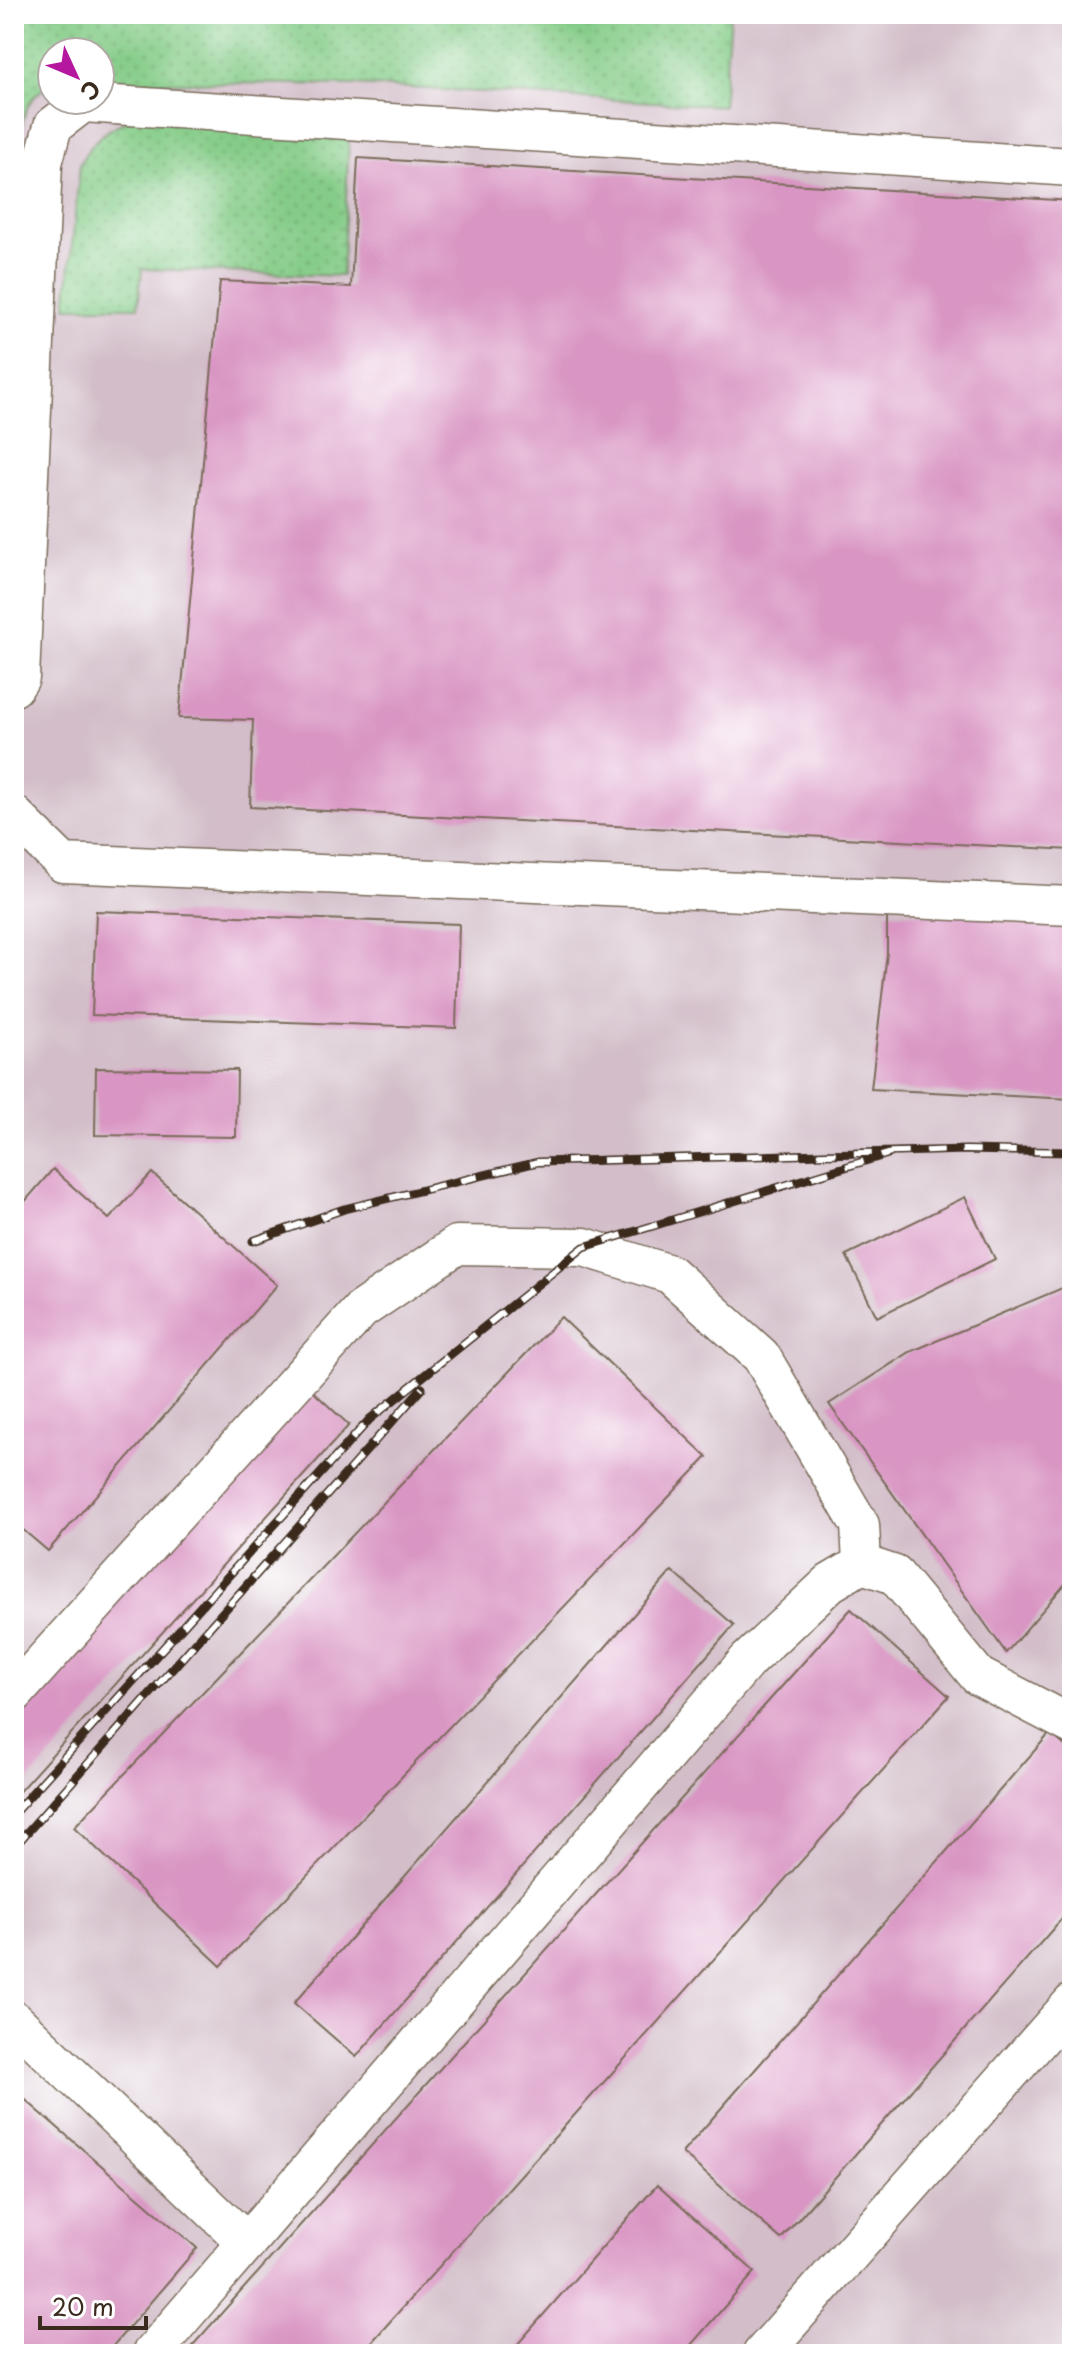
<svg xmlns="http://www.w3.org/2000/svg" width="1086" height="2368" font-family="'Playpen Sans',sans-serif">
  <defs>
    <pattern id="grass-dots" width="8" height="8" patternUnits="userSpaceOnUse" patternTransform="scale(2)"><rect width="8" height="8" fill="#85cc88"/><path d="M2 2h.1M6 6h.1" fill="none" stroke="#74af75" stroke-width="1.8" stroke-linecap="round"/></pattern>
  </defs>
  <rect width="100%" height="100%" fill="#fff"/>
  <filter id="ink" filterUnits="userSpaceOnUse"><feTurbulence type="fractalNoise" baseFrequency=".0125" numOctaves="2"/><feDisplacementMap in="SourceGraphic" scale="16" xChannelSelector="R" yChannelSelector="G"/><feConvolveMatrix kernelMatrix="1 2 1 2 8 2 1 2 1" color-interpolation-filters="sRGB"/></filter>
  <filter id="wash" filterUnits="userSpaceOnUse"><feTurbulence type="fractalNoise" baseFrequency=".006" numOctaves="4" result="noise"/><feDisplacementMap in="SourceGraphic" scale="32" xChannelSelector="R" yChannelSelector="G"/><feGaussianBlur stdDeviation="1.8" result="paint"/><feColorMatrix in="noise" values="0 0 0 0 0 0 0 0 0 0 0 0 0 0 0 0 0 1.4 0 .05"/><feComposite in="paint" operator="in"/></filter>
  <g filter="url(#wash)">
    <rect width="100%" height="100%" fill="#eee4c8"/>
    <path fill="#d2bdc8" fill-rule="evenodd" d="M14,14H1072V2354H14ZM52,52H100V100H52Z"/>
    <path fill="url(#grass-dots)" stroke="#607b53" stroke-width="2" d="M14,14H730L723,106L355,85L100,81V52H52V85C11,99 22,154 22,189L14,188Z
      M133,118L350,122L342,276L142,269L138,307H66L80,164C92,139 108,128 133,118Z"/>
    <g id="blocks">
      <path fill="#d995c3" d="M358,158L1072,201V850L250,807L253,720L179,718L220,281L351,287Z
        M96,911L459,924L456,1028L92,1015Z
        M887,912L1072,920V1099L871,1089L887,953Z
        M96,1068L237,1070L236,1137L95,1135Z
        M53,1169L109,1219L152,1173L277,1285L48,1551L14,1522V1214Z
        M965,1197L995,1259L877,1317L846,1255Z
        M1072,1284V1576L1006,1653L829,1404L910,1352Z
        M561,1317L707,1457L221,1966L74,1827Z
        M306,1385L349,1425L14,1797V1710Z
        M672,1571L734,1625L356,2057L294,2003Z
        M851,1609L949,1696L361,2354H185Z
        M1050,1733L1072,1752V1907L781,2239L682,2153Z
        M14,2090L197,2248L106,2354H14Z
        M657,2185L755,2272L683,2354H509Z"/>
    </g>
  </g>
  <g filter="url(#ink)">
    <use href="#blocks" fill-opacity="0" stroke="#7a6b5a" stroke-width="2"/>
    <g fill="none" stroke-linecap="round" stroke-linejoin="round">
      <defs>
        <path id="minor" d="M14,687L20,678L43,163L53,126L83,103L1072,167
          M14,815L63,863L1072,906
          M14,1694L361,1310L457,1245L584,1247L670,1274L761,1356L860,1525L862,1564
          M14,2020L247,2243
          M151,2354L748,1660L830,1583L862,1564L895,1575L978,1676L1072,1725
          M762,2354L1072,2003"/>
      </defs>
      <use href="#minor" stroke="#7a6b5a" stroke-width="41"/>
      <use href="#minor" stroke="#fff" stroke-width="38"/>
      <defs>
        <path id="rail" d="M253,1241L344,1209L538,1162L966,1150L1072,1152
          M14,1813L370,1419L584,1247L891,1153
          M14,1847L422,1388"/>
      </defs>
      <use href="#rail" stroke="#3b2a1e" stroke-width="9"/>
      <use href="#rail" stroke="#fff" stroke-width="6" stroke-dasharray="18" stroke-linecap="butt"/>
    </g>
  </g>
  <rect width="1086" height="2368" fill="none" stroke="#fff" stroke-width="48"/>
  <g transform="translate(76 76) rotate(134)"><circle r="38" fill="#ffffff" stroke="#b1aaa5" stroke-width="2"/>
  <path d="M0-6L14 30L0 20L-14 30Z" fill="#b5179e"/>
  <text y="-12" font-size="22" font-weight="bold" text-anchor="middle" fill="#3b2a1e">С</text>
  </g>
  <path d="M40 2316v12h106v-12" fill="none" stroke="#3b2a1e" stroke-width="4"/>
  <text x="52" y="2316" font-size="24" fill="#3b2a1e" stroke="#ffffff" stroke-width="6" paint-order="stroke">20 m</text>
</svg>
